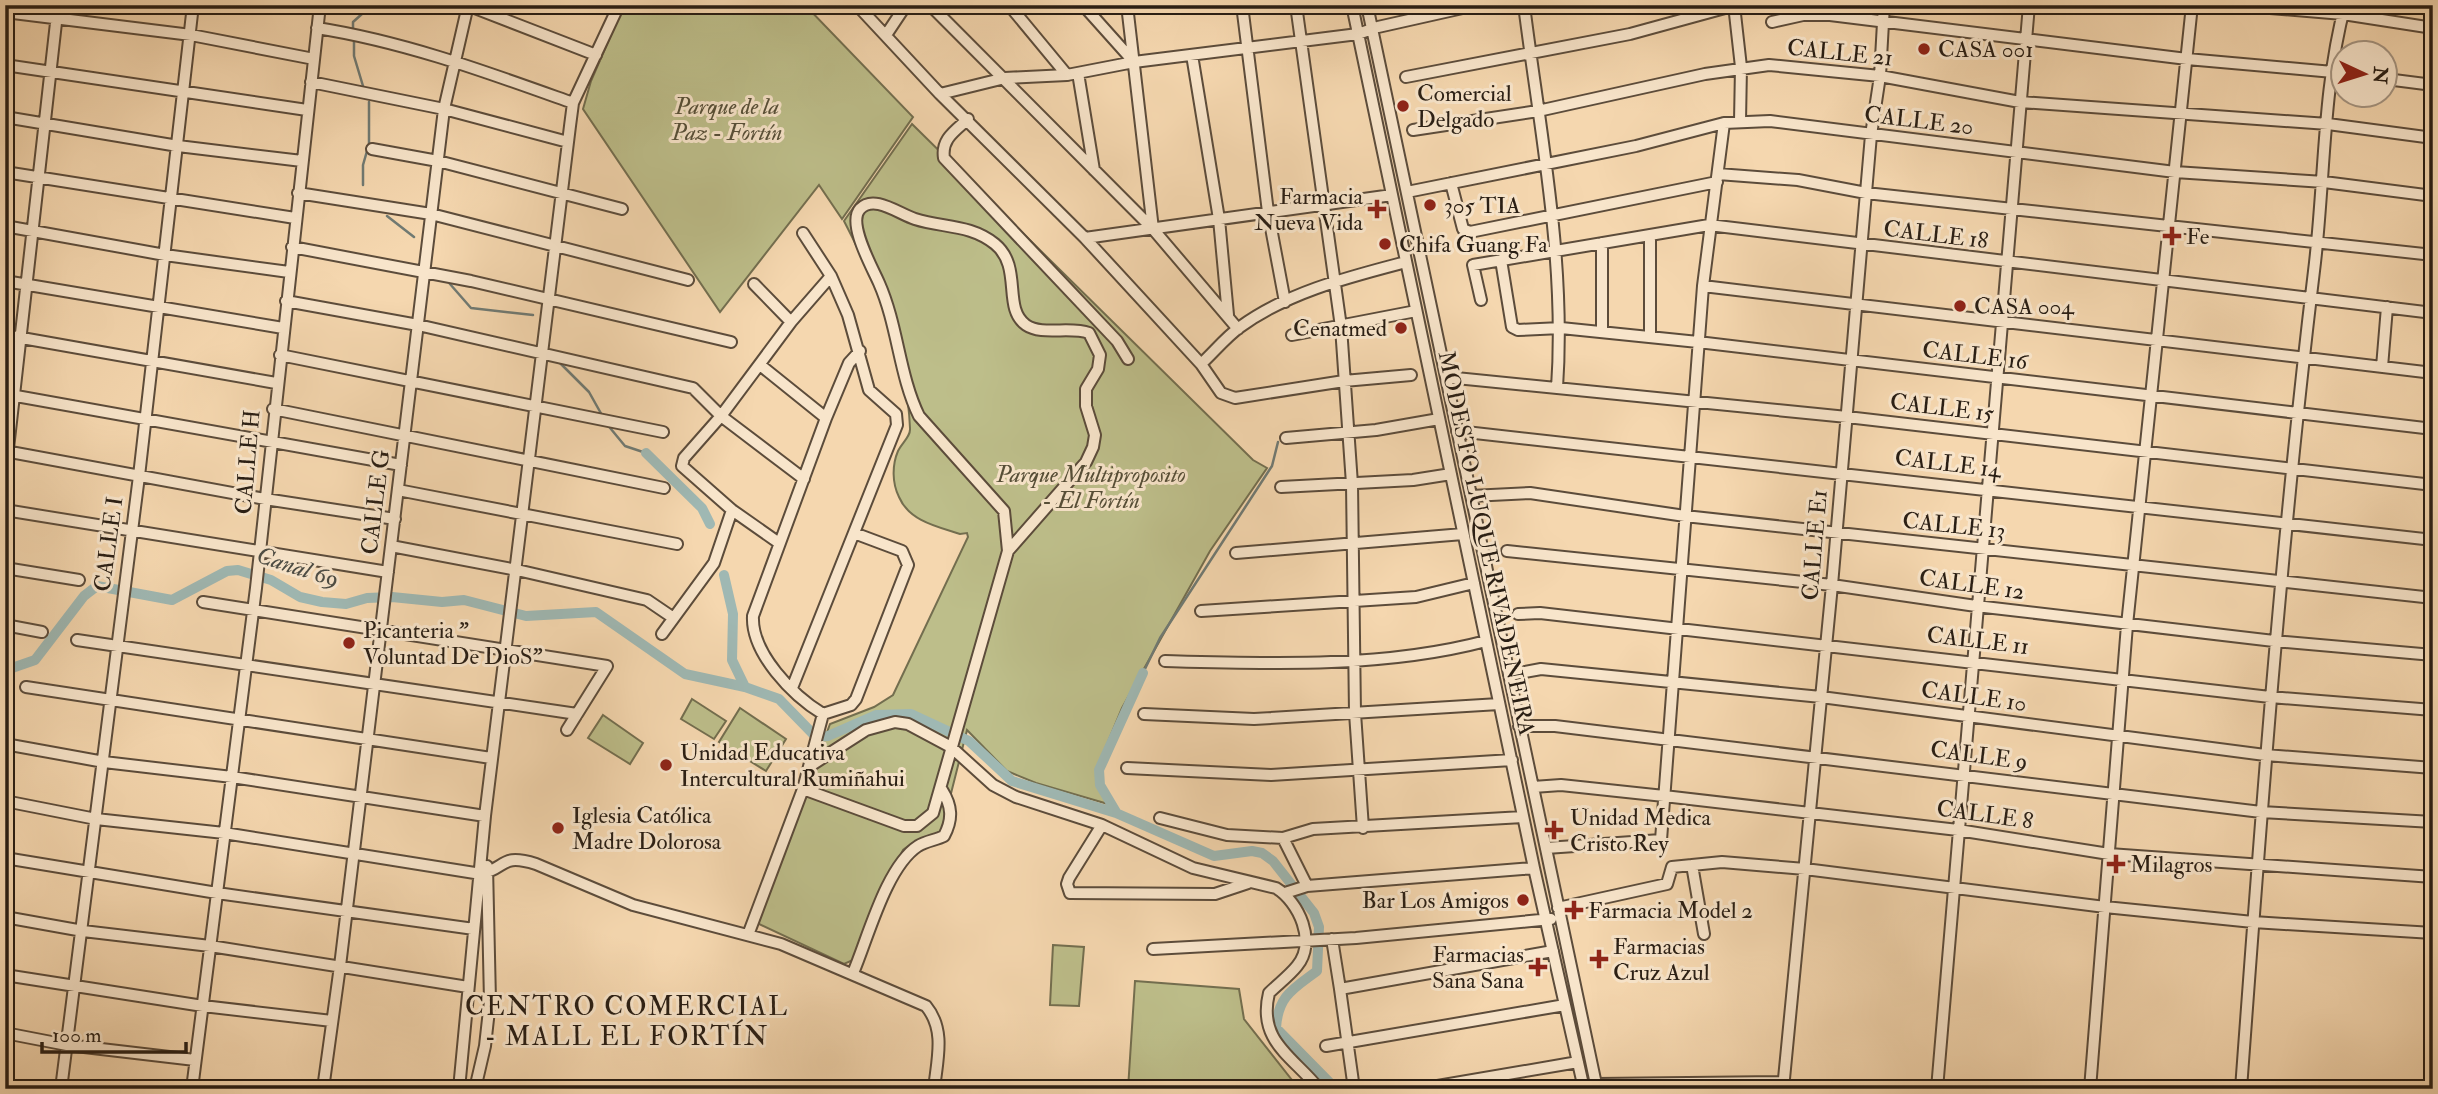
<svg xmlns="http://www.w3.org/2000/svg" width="2438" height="1094" font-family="'IM FELL Double Pica',serif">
  <rect width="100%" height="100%" fill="#f5d7af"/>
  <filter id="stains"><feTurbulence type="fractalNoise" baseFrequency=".00286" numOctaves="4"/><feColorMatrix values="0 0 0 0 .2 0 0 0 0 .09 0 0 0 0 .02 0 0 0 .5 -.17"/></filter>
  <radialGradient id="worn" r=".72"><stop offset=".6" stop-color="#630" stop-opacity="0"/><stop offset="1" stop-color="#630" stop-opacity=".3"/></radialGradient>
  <path fill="#bdbe8a" stroke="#736e4f" stroke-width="2" d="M624,5H805L913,117L842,219L819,185L720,312L583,109L591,81Z
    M912,124L1253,460L1267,468L1210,551L1122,708L1096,771L1098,787L1108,804L1036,783L1007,771L967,730L941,833L911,844L903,850L853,960L844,964L757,923L830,724L874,707L893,695L968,537L967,533L960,534C938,527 909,521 899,497C892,483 892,465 898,451C902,443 911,436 910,428C907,354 877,285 844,221Z
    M692,699L726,721L714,739L681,719Z
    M740,708L786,739L766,771L719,742Z
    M603,715L643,743L630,764L588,738Z
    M1053,945L1084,947L1079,1006L1050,1005Z
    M1135,981L1239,989L1244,1019L1299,1089H1128Z"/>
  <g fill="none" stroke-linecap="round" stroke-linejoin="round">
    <path stroke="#707a73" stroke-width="2.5" d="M353,32V22L372,5
      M354,39V56L363,86
      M363,185V165L369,144V102
      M387,216L414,237
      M450,284L471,308L533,315
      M560,363L589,392L603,417
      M606,423L625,446L646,453
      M1143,673L1160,638L1272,466L1278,442"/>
    <path stroke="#9fb8b3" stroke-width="10" d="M646,453L702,508L710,524
      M724,575L733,614L732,660L745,687
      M5,680L12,668L35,660L84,596L97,586L172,600L227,571L238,570L271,580L300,597L322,602L346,604L367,598L392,597L442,602L464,600L526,616L596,612L685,674L745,687L779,699L816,737L828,736L876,715L911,714L969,741L1012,781L1116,813L1214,856L1252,851L1262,853L1273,861L1314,913L1319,927L1317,971C1293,989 1278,996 1276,1028L1336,1089
      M1116,812L1100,785L1099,770L1143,673"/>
    <defs>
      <path id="minor" d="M467,5L596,55
        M857,5L940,94L1085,238L1201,364L1221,393L1235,398L1344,381L1411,375
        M930,5L1153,229L1238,329
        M1009,5L1067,75
        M1083,5L1134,62
        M1127,5L1153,229
        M1242,5L1268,212L1285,302
        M1296,5L1341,327L1352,484L1355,713L1363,828
        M1352,5L1534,868L1584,1089
        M1367,5L1597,1089
        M1524,5C1540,132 1566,260 1557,388
        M1734,5L1741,67L1740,121
        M2233,5L2343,14L2433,28
        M5,12L191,35L314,59
        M1772,22L1803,15H1830L2187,59L2344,73
        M1378,27L1476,5
        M317,28C406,42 489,73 573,103
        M886,35L906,5
        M1192,55L1219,219L1228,315
        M5,65L307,110
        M1078,73L1094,170
        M1406,77L1630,34L1736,5
        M2386,79L2433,85
        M311,82L444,109L568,142
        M940,94L1005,78L1067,75L1134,62L1358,34L1372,29
        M5,117L178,146L302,161
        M968,119C955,131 941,139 944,158L1117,341L1128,359
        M1413,130L1538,111L1705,74L1769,65L1880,76L2020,102L2328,124L2433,138
        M372,149L438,161L622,209
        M5,172L295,218
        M1718,174L1798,180L1866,193L2433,255
        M1451,183L1463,229L1470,232L1717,182
        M1407,192L1636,146L1724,123L1770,121L2175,172L2324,182L2433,196
        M298,193L431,214L688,280
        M5,226L165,255L289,272
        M1650,235V337
        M1085,238L1392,195
        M1602,243V332
        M292,247L471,281L731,342
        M1501,260L1512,327L1518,330L1561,328L1698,342L2433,429
        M5,281L283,328
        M754,284L791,322
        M1703,286L2433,373
        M1481,300L1473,265L1709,225L2433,313
        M286,301L418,325L693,388L721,416L684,458L682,466L732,510L779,543
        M5,335L276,383
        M1292,335L1416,311
        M280,355L663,432
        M1201,364C1214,352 1226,337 1240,327C1288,292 1349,277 1406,262
        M760,365L826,418
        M2382,367L2387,307
        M1446,377L1847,417L2433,485
        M5,394L401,465
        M273,409L664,488
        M1457,431L2433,540
        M1286,438L1376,430L1439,419
        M5,451L265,499L395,519
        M5,475L58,5
        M804,479L721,416L791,322L831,276
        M1281,487L1413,480L1451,474
        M398,490L677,544
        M1471,496L1530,493L1685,516L2433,598
        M5,510L388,572
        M391,546L517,570L647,600L672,617
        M1507,551L1832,585L1976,606L2274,641L2433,655
        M1236,553L1463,534
        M5,568L79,580
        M203,602L607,666L567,730
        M1201,611L1416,597L1474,583
        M1518,614L1540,613L2270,697L2433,710
        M5,625L42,632
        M662,634L714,563L732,510
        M77,640L577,714
        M1165,661C1271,664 1384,668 1486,641
        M1509,675L1541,669L1821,697L2265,755L2433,768
        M26,687L491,758
        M792,688L897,425L896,414L869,390L848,315L831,276L803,233
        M823,714L851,705L856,699L908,565L902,551L854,533
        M1144,714L1254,719L1499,704
        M1519,726H1555L2261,812L2433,822
        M5,744L104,762L232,777L485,816
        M810,766L866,730L895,722L908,724L951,747L993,785L1016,797L1102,825L1193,868L1276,888C1299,902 1317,942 1297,966C1289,976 1278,984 1269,993C1257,1042 1294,1057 1319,1089
        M1127,768L1271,775L1512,760
        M1533,787L1561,785L1664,796L1958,830L2109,854L2433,877
        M803,789L904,826H917L933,813L1008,551L1086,462L1093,447L1095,435L1086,406V389L1098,369L1100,355L1089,333C1070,326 1042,336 1026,325C1002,308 1023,267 995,244C970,224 943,228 915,219C899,214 874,194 860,209C847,223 872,267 879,283C898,326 899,375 919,416L1004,511L1008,551
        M5,801L96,819L224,833L481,874C507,868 500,853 536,864L633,905L781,944L926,1006C946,1030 937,1060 934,1089
        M1160,818L1227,835L1283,838
        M1102,825L1069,878L1067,884L1070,893L1215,894L1248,883
        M1546,848L1661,840L1703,286L1724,123
        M5,858L217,893L474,929
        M1692,865L1704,934
        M1307,886L1283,838L1313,829L1523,817
        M1285,893L1307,886L1534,868
        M1558,908L1667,884L1672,867L1722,862L1805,869L2105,907L2253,922L2433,933
        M5,917L83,931L210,946L468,987
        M748,935L803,789L823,714C793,696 751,653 753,616L826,418L849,363L860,351
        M1332,939L1340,989
        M1153,949L1356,938L1551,919
        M853,973C868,938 886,867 918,846C926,841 936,840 944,836C953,819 952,806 942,790
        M5,975L203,1006L332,1021
        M5,1033L67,1045L195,1060
        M1326,1046L1565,1005
        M1596,1084L1784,1082
        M61,1089L139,476L193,5
        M192,1089L256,588L320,5
        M323,1089L340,966L444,109L468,5
        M459,1089L485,816L570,126L573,103L619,5
        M475,1089L485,1046L490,1001L487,866
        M1354,1089L1340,989L1553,951
        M1420,1089L1578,1062
        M1783,1089L1832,585L1871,135L1880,76L1884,5
        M1937,1089L2029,5
        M2090,1089L2127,625L2192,5
        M2241,1089C2261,816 2281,543 2314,271C2325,183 2322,91 2345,5"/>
    </defs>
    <use href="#minor" stroke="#5c4c3b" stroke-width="14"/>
    <use href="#minor" stroke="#f8e5cb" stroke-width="10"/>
  </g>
  <g fill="#8f2418" stroke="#f8e5cb" stroke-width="2.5">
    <circle cx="1924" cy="49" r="7"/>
    <circle cx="1403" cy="106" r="7"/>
    <circle cx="1430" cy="205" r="7"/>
    <path d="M1373.5 198.5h7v7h7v7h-7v7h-7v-7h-7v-7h7z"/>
    <path d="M2168.5 225.5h7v7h7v7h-7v7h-7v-7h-7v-7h7z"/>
    <circle cx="1385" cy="244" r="7"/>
    <circle cx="1960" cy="306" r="7"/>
    <circle cx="1401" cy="328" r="7"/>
    <circle cx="349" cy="643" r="7"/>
    <circle cx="666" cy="765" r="7"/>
    <circle cx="558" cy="828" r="7"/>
    <path d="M1550.5 819.5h7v7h7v7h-7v7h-7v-7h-7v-7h7z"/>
    <path d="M2112.5 853.5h7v7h7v7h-7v7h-7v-7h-7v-7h7z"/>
    <circle cx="1523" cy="900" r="7"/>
    <path d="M1570.5 899.5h7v7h7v7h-7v7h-7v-7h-7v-7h7z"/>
    <path d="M1595.5 948.5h7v7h7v7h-7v7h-7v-7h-7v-7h7z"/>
    <path d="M1534.5 956.5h7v7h7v7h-7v7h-7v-7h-7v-7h7z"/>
  </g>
  <g text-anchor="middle" stroke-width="6" stroke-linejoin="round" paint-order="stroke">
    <g font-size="23" fill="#291e14" stroke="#f8e5cb" text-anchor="start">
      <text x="1938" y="57">CASA 001</text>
      <text x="1417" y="101">Comercial<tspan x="1417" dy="26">Delgado</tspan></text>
      <text x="1363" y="204" text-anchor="end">Farmacia<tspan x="1363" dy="26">Nueva Vida</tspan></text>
      <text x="1444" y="213">305 TIA</text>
      <text x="2186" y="244">Fe</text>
      <text x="1399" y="252">Chifa Guang Fa</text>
      <text x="1974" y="314">CASA 004</text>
      <text x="1387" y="336" text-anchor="end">Cenatmed</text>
      <text x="363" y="638">Picanteria "<tspan x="363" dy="26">Voluntad De DioS"</tspan></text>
      <text x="680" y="760">Unidad Educativa<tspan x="680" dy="26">Intercultural Rumiñahui</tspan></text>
      <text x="572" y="823">Iglesia Católica<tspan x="572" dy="26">Madre Dolorosa</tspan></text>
      <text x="1570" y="825">Unidad Medica<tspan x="1570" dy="26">Cristo Rey</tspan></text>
      <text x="2130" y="872">Milagros</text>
      <text x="1509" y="908" text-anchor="end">Bar Los Amigos</text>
      <text x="1588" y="918">Farmacia Model 2</text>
      <text x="1613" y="954">Farmacias<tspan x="1613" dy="26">Cruz Azul</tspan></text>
      <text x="1524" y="962" text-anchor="end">Farmacias<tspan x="1524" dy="26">Sana Sana</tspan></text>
    </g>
    <g font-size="23" fill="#291e14" stroke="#f8e5cb">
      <text transform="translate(1840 52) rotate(6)" y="8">CALLE 21</text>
      <text transform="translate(1919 120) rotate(7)" y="8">CALLE 20</text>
      <text transform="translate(1936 234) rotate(7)" y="8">CALLE 18</text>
      <text transform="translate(1975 355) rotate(7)" y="8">CALLE 16</text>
      <text transform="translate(1942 407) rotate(7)" y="8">CALLE 15</text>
      <text transform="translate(247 462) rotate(-85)" y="8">CALLE H</text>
      <text transform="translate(1948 463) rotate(7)" y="8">CALLE 14</text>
      <text transform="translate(375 502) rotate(-83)" y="8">CALLE G</text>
      <text transform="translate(1954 525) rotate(6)" y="8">CALLE 13</text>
      <text transform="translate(1487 543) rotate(78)" y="8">MODESTO LUQUE RIVADENEIRA</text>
      <text transform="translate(108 544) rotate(-82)" y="8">CALLE I</text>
      <text transform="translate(1814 545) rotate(-85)" y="8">CALLE E1</text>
      <text transform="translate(1972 584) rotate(8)" y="8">CALLE 12</text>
      <text transform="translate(1978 640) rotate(7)" y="8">CALLE 11</text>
      <text transform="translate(1974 696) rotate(8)" y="8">CALLE 10</text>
      <text transform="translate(1979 755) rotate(8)" y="8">CALLE 9</text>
      <text transform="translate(1985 814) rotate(8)" y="8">CALLE 8</text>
    </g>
    <g font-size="23" font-style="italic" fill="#554e37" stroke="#f8e5cb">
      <text x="727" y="114">Parque de la<tspan x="727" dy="26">Paz - Fortín</tspan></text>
      <text x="1091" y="482">Parque Multiproposito<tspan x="1091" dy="26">- El Fortín</tspan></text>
    </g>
    <g font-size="24" font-style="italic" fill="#4c4c44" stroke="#f8e5cb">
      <text transform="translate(298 567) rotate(18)" y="8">Canal 69</text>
    </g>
    <g font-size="26" letter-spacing="2" fill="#291e14" stroke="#f8e5cb">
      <text x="627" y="1015">CENTRO COMERCIAL<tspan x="627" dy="30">- MALL EL FORTÍN</tspan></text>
    </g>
  </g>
  <rect width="2438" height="1094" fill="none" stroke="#f5d7af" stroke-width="28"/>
  <rect x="7" y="7" width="2424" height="1080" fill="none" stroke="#291e14" stroke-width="3.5"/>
  <rect x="14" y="14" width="2410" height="1066" fill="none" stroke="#291e14" stroke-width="2"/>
  <g transform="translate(2364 74) rotate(94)"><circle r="33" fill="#f8e5cb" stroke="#a59582" stroke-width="2"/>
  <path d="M0-5L12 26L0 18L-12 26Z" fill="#8f2418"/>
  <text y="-10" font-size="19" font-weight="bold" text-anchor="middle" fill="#291e14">N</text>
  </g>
  <path d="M42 1042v10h144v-10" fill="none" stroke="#291e14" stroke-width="3.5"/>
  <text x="52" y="1042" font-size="21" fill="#291e14" stroke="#f8e5cb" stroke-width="5" paint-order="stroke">100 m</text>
  <rect width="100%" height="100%" filter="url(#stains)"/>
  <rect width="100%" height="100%" fill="url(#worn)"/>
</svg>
